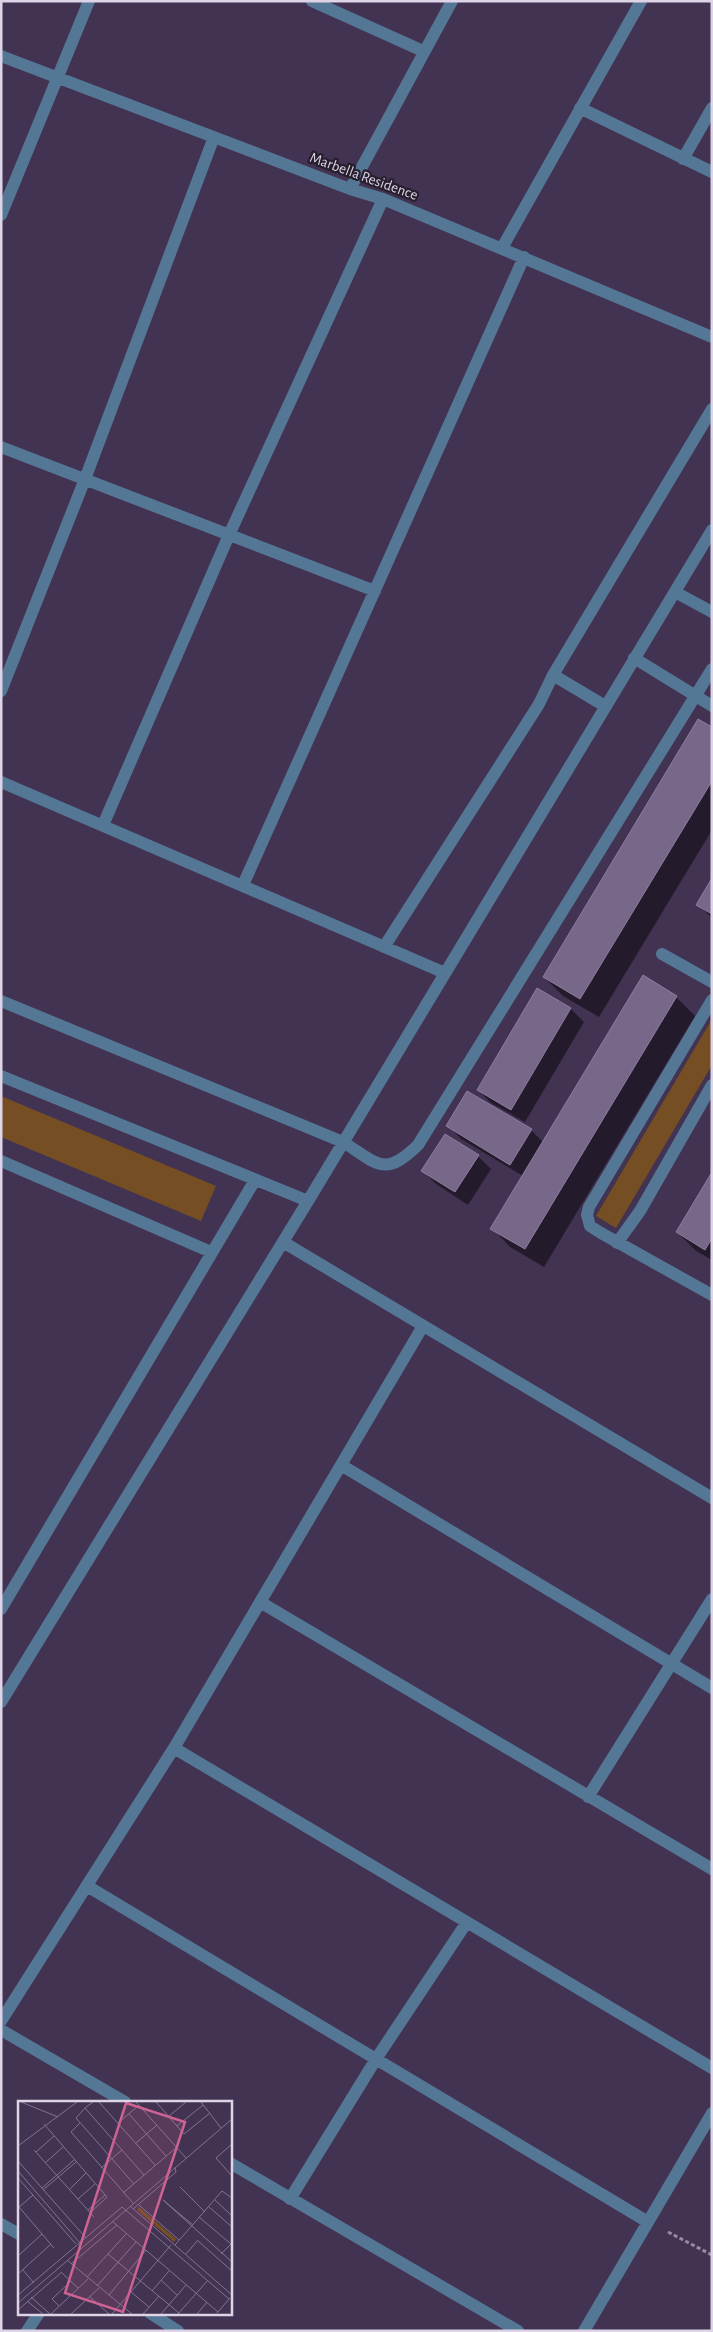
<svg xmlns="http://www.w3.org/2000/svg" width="713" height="2332" font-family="'Alegreya Sans',sans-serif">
  <rect width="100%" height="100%" fill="#433352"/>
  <path fill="#754e23" d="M712,1019V1065L616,1228L596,1216Z
    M1,1096L216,1186L201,1221L1,1137Z"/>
  <path fill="#0007" d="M712,729V830L599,1017L563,996L544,977Z
    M712,880V918L698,904Z
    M643,977L676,997L695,1016L544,1267L510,1247L492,1228L523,1176L461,1139L448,1125L531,1130L543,1142Z
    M571,1009L584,1022L525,1122L491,1103L478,1090Z
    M478,1156L491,1169L468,1205L436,1184L423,1171Z
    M712,1174V1260L696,1251L677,1232Z"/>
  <path fill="#776788" stroke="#8e7da0" d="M698,719L712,727V781L580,999L543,977Z
    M712,878V914L696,905Z
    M643,975L677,996L525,1249L490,1229Z
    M537,988L571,1008L511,1110L477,1090Z
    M467,1091L532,1129L510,1165L446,1126Z
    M445,1134L479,1155L455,1192L421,1171Z
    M712,1172V1238L705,1250L676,1232Z"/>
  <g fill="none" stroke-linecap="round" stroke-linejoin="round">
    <path stroke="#978aa3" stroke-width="3" stroke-dasharray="4 2.5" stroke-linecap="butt" d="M668,2232L712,2255"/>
    <path stroke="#557796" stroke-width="12" d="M312,1L423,51
      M1,56L350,189L383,199L712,337
      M580,108L712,172
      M683,159L712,108
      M350,189L452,1
      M1,215L89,1
      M502,248L641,1
      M1,447L375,591
      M675,592L712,612
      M634,658L712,706
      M553,675L605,706
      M1,691L85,479L214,137
      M1,782L445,973
      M103,825L229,535L383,199
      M243,885L524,257
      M384,947L539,704L553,675L712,409
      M662,954L712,982
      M712,1000L589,1207L587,1215L590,1226L601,1233L712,1295
      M1,1001L343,1142C378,1164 384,1178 418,1145L712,669
      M1,1076L308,1201
      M1,1161L211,1252
      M283,1242L712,1498
      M617,1243L640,1211L712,1085
      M341,1465L712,1688
      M260,1602L712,1869
      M1,1609L255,1180
      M1,1702L308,1201L712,530
      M174,1748L712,2068
      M588,1797L712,1599
      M87,1886L648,2222
      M1,2021L174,1748L423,1326
      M1,2030L125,2102
      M230,2163L518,2331
      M290,2199L376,2059L467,1922
      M1,2224L19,2234
      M150,2313L178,2331
      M27,2331L39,2313
      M584,2331L712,2113"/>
  </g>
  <g text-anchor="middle" stroke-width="4.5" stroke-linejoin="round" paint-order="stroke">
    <g font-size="15" fill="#ddd4e7" stroke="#261f2d">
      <text transform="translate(364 176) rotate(20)" y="5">Marbella Residence</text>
    </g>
  </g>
  <g transform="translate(18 2101)">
    <rect width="214" height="214" fill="#433352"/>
    <path d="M121,106L158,138L156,141L119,109Z" fill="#754e23"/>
    <path fill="none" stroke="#81738e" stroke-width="1" d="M3,1L40,16M75,1L67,7L126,74M81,1L137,64M118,1L168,57M138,1L166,33L192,12M183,1L203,27M67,7L58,17L116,83M111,13L148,55M151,15L168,1M62,22L53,31L115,102M100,22L121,4M26,23L89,96L72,112M159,25L185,4M118,42L139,24M214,43L198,57L214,75M0,45L59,1M16,49L76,116M18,51L36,35M0,60L68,137M27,62L45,46M83,67L104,49M0,70L62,142M0,77L58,143M162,86L187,111M24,87L56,59M25,89L58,61M51,89L68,72M105,92L159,46M60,98L77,83M145,99L214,161M145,99L175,124M197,99L214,115M121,104L161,139M112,105L214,194M1,106L36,147M191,106L214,126M0,107L15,94M115,108L158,71L157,66M70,109L87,94M181,116L213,143M94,120L200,211M179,139L214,170M157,144L204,90L214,97M90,153L161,212M168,153L180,139M203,153L214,142M0,155L24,133M49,159L114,213M53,163L99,124M5,169L16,182M43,171L60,187M0,173L33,143M69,176L108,133M143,179L159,194M79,185L118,141M134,190L151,170M113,191L131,206M0,194L104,106L211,198M91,194L128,149M13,196L32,213M72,196L91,213M9,200L25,213M0,202L214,18M41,205L34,198L53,180M0,209L44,171M199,212L212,197M33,213L70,178M53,213L81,187M94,213L153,144M125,213L141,195M143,213L168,184M160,213L190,179M179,213L189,201"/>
    <path fill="#cd6393" fill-opacity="0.15" stroke="#cd6393" stroke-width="2.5" d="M108,2L167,21L105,211L47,192Z"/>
    <rect width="214" height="214" fill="none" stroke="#ddd4e7" stroke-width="2.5"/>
  </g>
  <rect width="713" height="2332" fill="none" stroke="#ddd4e7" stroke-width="5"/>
</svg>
